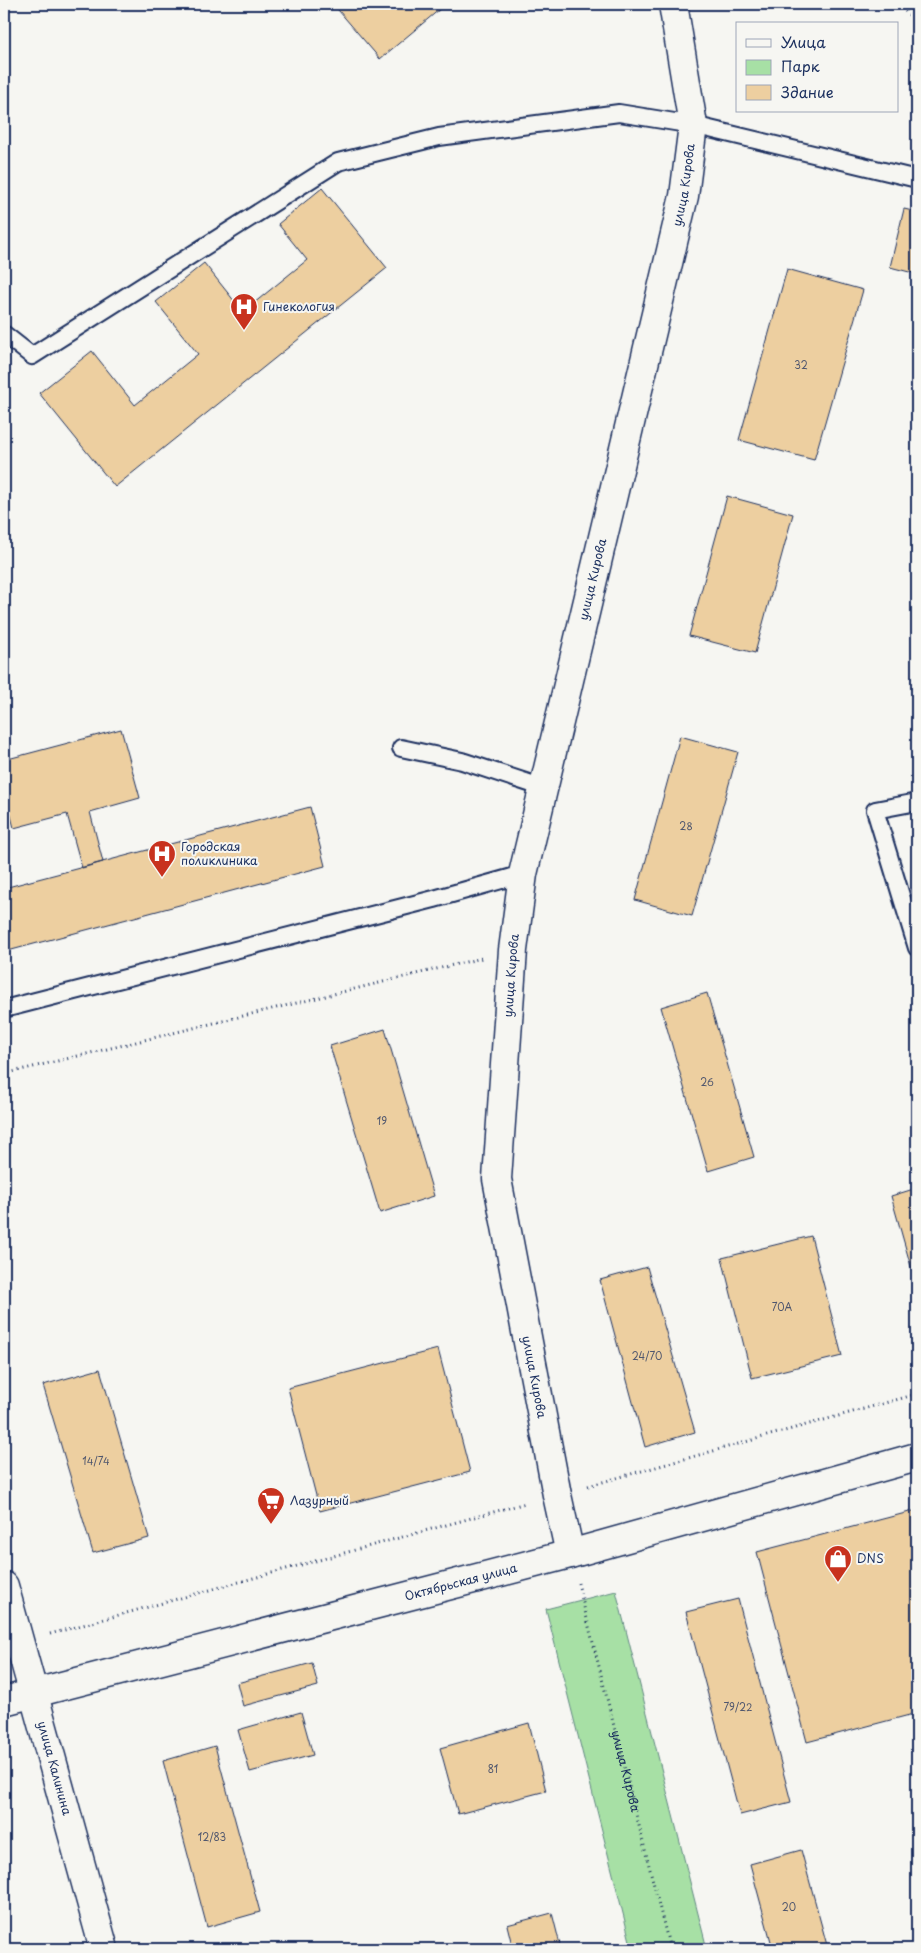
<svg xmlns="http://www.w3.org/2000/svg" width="921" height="1953" font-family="'Playpen Sans',sans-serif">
  <rect width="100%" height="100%" fill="#f6f6f2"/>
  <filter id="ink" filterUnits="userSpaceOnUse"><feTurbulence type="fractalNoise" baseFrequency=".02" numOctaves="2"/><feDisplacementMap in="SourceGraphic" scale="10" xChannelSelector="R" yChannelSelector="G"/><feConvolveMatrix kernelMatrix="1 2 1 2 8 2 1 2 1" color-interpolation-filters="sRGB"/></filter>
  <g filter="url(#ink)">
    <path fill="#a7e0a5" stroke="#618882" d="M616,1591L707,1949H632L546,1609Z"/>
    <path fill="#edcfa0" stroke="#1b2f5e" d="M333,4H446L380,59Z
      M322,188L387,268L115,487L39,393L92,351L135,405L198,354L156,302L204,263L243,312L307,260L278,224Z
      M904,209L917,212V274L890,267Z
      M787,269L863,290L814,460L739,440Z
      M727,496L793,514L755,653L689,636Z
      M121,729L140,798L90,812L103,862L82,868L67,814L14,828L4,788V760Z
      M680,736L738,752L692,916L635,900Z
      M310,807L325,866L4,952V888Z
      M707,993L754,1157L708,1171L661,1007Z
      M385,1029L434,1196L380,1213L330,1046Z
      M917,1188V1288L891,1196Z
      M811,1236L842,1356L752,1378L722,1258Z
      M647,1267L695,1432L645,1447L600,1280Z
      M438,1349L470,1472L320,1511L288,1388Z
      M100,1369L149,1538L93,1553L43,1385Z
      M917,1510V1713L807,1742L757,1552Z
      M738,1599L791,1802L740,1815L686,1612Z
      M312,1663L318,1686L243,1706L237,1683Z
      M301,1712L313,1755L250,1772L238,1730Z
      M529,1723L546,1791L458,1814L440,1748Z
      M215,1746L260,1912L207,1927L163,1761Z
      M801,1850L828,1949H773L750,1864Z
      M552,1913L561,1949H513L507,1925Z"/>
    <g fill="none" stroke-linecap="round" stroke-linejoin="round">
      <defs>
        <path id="service" d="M4,334L32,356L338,162L439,137L619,113L693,125L917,179
          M401,748L462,761L544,788
          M917,802L875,810L917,948
          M4,1009L434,899L523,874"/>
        <g id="minor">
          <path id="s2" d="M4,1586L104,1949"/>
        </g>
        <g id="secondary">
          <path id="s3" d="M570,1554L557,1495L497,1179L513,950L523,874L684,196L693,125L673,4"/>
          <path id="s4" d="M4,1701L570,1554L917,1457"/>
        </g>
      </defs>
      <use href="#service" stroke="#1b2f5e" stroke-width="20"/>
      <use href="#minor" stroke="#1b2f5e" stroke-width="31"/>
      <use href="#secondary" stroke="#1b2f5e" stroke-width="31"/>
      <g stroke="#1b2f5e" stroke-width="3" stroke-dasharray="1 4" stroke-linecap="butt">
        <path d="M898,4L917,23"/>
        <path d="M4,1074L482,958"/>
        <path d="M588,1486L917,1394"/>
        <path id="s1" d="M578,1583L670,1949"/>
        <path d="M50,1634L526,1503"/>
      </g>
      <use href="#service" stroke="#f6f6f2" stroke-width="16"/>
      <use href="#minor" stroke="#f6f6f2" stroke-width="28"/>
      <use href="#secondary" stroke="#f6f6f2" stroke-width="28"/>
    </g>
  </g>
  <defs>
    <symbol id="hospital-pin" viewBox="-11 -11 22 30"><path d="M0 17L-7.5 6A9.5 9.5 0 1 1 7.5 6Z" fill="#c8321e" stroke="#f6f6f2"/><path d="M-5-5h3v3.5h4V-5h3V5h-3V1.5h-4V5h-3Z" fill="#fff"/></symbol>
    <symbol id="supermarket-pin" viewBox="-11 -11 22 30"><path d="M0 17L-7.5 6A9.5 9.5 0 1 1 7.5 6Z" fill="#c8321e" stroke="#f6f6f2"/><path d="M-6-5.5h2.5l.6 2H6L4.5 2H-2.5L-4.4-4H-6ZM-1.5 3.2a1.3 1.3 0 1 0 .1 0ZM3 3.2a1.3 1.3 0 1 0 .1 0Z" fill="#fff"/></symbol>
    <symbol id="shop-pin" viewBox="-11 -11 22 30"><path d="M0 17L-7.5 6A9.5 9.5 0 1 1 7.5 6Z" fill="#c8321e" stroke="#f6f6f2"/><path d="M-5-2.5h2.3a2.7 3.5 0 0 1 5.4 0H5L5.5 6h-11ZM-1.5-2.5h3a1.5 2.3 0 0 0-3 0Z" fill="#fff"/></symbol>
  </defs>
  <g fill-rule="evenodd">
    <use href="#hospital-pin" x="228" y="291" width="32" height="43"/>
    <use href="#hospital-pin" x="146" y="838" width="32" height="43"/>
    <use href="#supermarket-pin" x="255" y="1485" width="32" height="43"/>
    <use href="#shop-pin" x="822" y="1543" width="32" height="43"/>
  </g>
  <g text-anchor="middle" stroke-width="4" stroke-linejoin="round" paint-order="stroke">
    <g font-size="10" fill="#50576e">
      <text x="801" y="369">32</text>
      <text x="686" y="830">28</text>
      <text x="707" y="1086">26</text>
      <text x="382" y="1125">19</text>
      <text x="782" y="1311">70А</text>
      <text x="647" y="1360">24/70</text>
      <text x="96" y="1465">14/74</text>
      <text x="738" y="1711">79/22</text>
      <text x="493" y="1773">81</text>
      <text x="212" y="1841">12/83</text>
      <text x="789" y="1911">20</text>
    </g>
    <g font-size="12" fill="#1b2f5e" stroke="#f6f6f2">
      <text dy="4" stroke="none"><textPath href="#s3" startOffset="1396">улица Кирова</textPath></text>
      <text dy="4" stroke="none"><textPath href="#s3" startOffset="991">улица Кирова</textPath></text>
      <text dy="4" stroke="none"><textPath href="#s3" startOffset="586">улица Кирова</textPath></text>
      <text transform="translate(534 1377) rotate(79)" y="4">улица Кирова</text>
      <text dy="4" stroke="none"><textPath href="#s4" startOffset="472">Октябрьская улица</textPath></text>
      <text dy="4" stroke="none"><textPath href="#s2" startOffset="189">улица Калинина</textPath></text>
      <text dy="4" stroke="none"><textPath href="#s1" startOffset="194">улица Кирова</textPath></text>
    </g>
    <g font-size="12" fill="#1b2f5e" stroke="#f6f6f2" text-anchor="start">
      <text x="263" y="311">Гинекология</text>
      <text x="181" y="851">Городская<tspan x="181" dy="14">поликлиника</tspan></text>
      <text x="290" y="1505">Лазурный</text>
      <text x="857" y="1563">DNS</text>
    </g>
  </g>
  <rect width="921" height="1953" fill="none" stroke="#f6f6f2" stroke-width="20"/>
  <rect x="10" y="10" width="901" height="1933" fill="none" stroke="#1b2f5e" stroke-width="2" filter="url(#ink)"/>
  <rect x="736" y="22" width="162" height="90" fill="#f6f6f2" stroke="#9ea6b7"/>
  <rect x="746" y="39" width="25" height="8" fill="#f6f6f2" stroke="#9ea6b7"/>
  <text x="781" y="48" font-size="15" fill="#1b2f5e">Улица</text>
  <rect x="746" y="60" width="25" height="15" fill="#a7e0a5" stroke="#9ea6b7"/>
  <text x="781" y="72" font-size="15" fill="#1b2f5e">Парк</text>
  <rect x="746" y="85" width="25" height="15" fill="#edcfa0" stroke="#9ea6b7"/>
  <text x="781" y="98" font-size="15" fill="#1b2f5e">Здание</text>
</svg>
